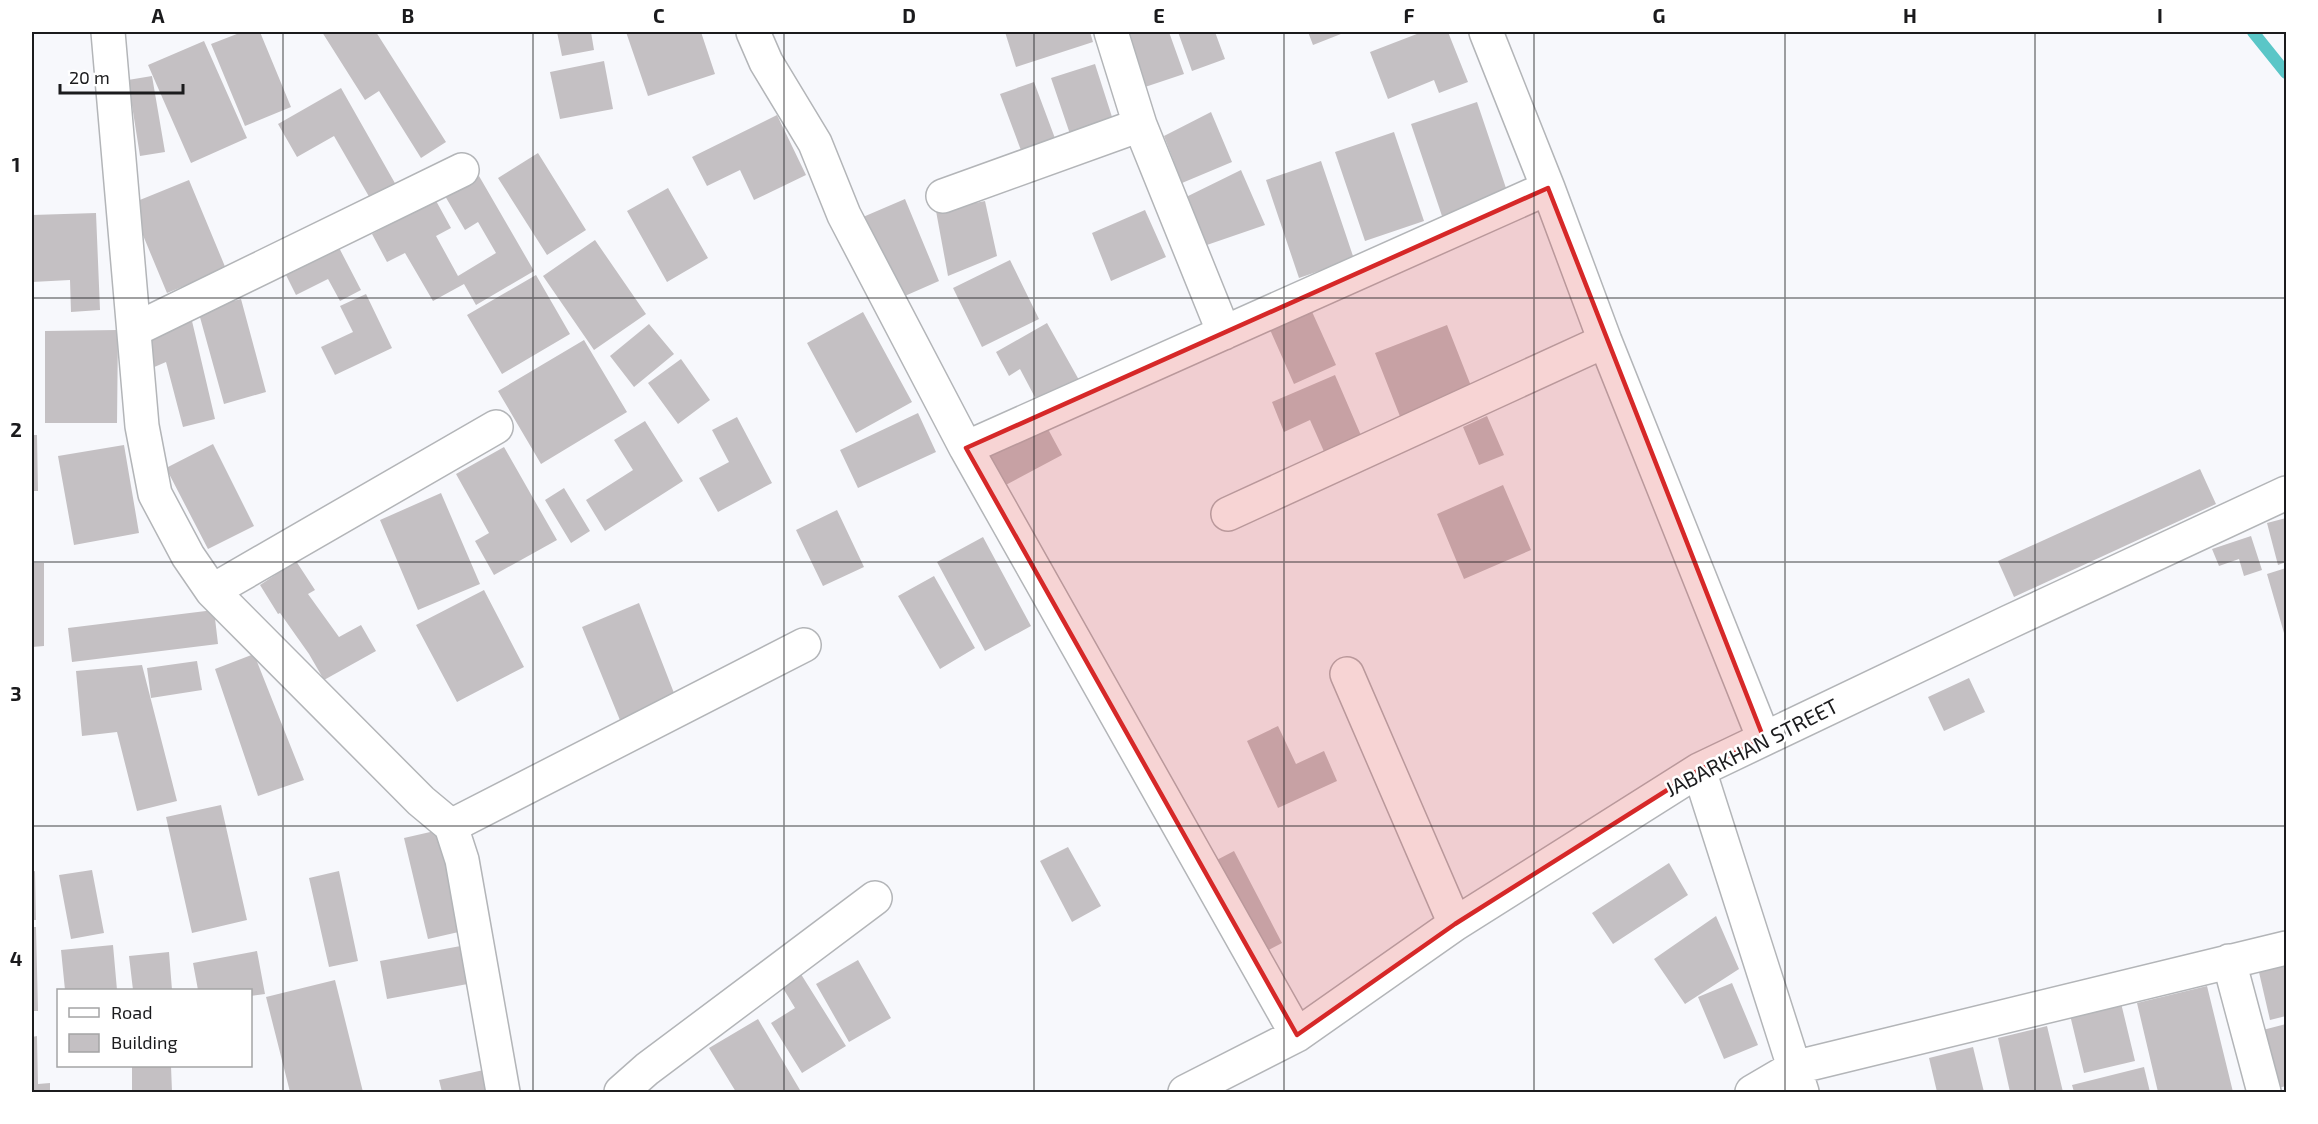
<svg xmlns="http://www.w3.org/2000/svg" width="2318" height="1124" font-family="'Exo 2',sans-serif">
  <rect width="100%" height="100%" fill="#f7f8fc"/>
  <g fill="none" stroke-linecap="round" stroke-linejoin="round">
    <path stroke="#5ac6c7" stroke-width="12" d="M2253,32L2286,73"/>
  </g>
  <path fill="#c4c0c3" d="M242,32H260L291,107L245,126L211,44Z
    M322,32H376L446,142L421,158L379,91L365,100Z
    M557,32H591L594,50L562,56Z
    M626,32H701L715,74L648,96Z
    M1005,32H1090L1093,42L1016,67Z
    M1130,32H1169L1184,74L1145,87L1126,33Z
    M1178,32H1215L1225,59L1192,71Z
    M1308,32H1346L1313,45Z
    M1422,32H1448L1468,82L1439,93L1434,80L1388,99L1370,52Z
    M204,41L247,138L191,163L148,65Z
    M604,61L613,109L560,119L550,72Z
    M1095,64L1113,120L1070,134L1051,78Z
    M152,76L165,152L140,156L128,80Z
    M1034,82L1056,141L1022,153L1000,94Z
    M341,88L396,185L371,200L334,136L297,157L278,124Z
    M1477,102L1509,197L1443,219L1411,124Z
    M1211,112L1232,162L1182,183L1164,136Z
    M777,115L806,175L754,200L740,170L707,186L692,157Z
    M1394,132L1424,221L1365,241L1335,152Z
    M538,153L586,230L547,255L498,178Z
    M1321,161L1354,259L1299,278L1266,180Z
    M1241,170L1265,225L1201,247L1182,199Z
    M479,176L534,271L476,305L464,284L433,301L405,253L387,262L372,234L435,199L451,228L436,236L458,276L496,253L478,222L465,230L445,196Z
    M189,180L226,269L167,293L130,204Z
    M668,188L708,258L667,282L627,211Z
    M905,199L939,281L898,299L863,217Z
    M985,201L997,256L948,276L936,211Z
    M1145,210L1166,257L1111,281L1092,233Z
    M96,213L100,310L71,312L70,280L32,282V215Z
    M335,240L361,290L340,301L328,279L296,295L282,267Z
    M595,240L646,314L594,350L543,276Z
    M1010,260L1039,319L982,347L953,288Z
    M536,275L570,334L502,374L467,315Z
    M366,294L392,348L335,375L321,347L353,332L340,306Z
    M241,299L266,392L224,404L198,310Z
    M1309,305L1336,365L1294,384L1267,323Z
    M863,312L912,402L856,433L807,343Z
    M192,321L215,419L183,427L166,362L145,371L140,346Z
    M1047,323L1079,380L1038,403L1020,369L1009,376L996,352Z
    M649,324L674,354L634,387L610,356Z
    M1447,325L1473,391L1401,419L1375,353Z
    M118,330L117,423H45V331Z
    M584,340L627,412L541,464L498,391Z
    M681,359L710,400L678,424L648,383Z
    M1335,375L1363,440L1326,456L1310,420L1284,432L1272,402Z
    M918,413L936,452L858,488L840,450Z
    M1487,416L1504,455L1479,465L1463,427Z
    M737,417L772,483L718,512L699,478L729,462L712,430Z
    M1042,418L1062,455L1002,487L982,450Z
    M645,421L683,481L605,531L586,500L633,470L614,440Z
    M32,435H37L38,491H32Z
    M213,444L254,526L208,549L166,468Z
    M124,445L139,533L74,545L58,456Z
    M504,447L557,540L494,575L475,541L489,533L456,474Z
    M2200,469L2216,504L2014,597L1998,561Z
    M1503,485L1531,550L1464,579L1437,514Z
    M564,488L590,531L571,543L545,500Z
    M441,493L480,584L418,610L380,520Z
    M837,510L864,567L823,586L796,530Z
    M2286,518V562L2278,565L2267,523Z
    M2251,536L2262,570L2244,576L2239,559L2219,566L2212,549Z
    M983,537L1031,626L985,651L937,562Z
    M296,561L315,590L308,594L339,637L361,625L376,651L324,680L309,654L280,613L278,614L260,585Z
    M32,563H44V646L32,647Z
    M2286,568V640L2267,574Z
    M934,576L975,648L940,669L898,596Z
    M484,590L524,667L457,702L416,625Z
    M639,603L674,693L624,730L582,627Z
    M214,610L218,644L72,662L68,628Z
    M254,654L304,780L258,796L215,669Z
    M197,661L202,690L151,698L147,668Z
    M142,665L177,801L137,811L117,732L82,736L76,671Z
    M1969,678L1985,712L1944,731L1928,697Z
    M1278,726L1296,764L1324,751L1337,781L1278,808L1247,741Z
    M221,805L247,920L192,933L166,817Z
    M439,830L463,931L428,939L404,838Z
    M1068,847L1101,906L1072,922L1040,861Z
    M1234,851L1282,943L1259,955L1211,863Z
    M1669,863L1688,895L1613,944L1592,913Z
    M92,870L104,933L71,939L59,875Z
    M35,871L36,920H32V872Z
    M339,871L358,961L329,967L309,878Z
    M1716,916L1739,969L1685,1004L1654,959Z
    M32,927H36L38,1011H32Z
    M113,945L117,990H65L61,950Z
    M466,945L473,983L387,999L380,961Z
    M257,951L265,994L250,996V990H198L193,963Z
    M169,952L172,990H133L129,956Z
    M858,960L891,1018L849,1042L816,984Z
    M2286,962V1016L2270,1020L2258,968Z
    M794,963L846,1046L802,1073L771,1023L795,1008L775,975Z
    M335,980L363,1092H290L266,997Z
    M1732,983L1758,1045L1724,1059L1698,997Z
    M2207,986L2233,1092H2158L2137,1003Z
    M2121,1003L2135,1061L2084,1073L2070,1015Z
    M758,1019L800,1090L796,1092H736L709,1048Z
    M2286,1024V1086L2270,1090L2255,1032Z
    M2047,1026L2063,1092H2010L1998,1038Z
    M37,1036L38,1084L50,1083V1092H32V1037Z
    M1973,1047L1984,1092H1937L1929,1058Z
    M132,1066H171L172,1092H132Z
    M2144,1067L2150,1092H2074L2072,1085Z
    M488,1069L494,1092H442L439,1080Z"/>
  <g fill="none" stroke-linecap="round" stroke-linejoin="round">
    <defs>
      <path id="minor" d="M108,32L142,426L155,494L188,556L212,591L421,801L451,826L462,860L503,1092
        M753,32L766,62L815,143L844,215L966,448L1297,1035
        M1111,32L1140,125L1224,333
        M1486,32L1548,188L1605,341L1764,739
        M943,196L1140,125
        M134,330L462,170
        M966,448L1548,188
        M1228,514L1605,341
        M212,591L496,427
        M1347,674L1455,924
        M1699,770L1802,1092
        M451,826L804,645
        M2229,961L2264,1092
        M621,1092L647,1069L875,898
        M1185,1092L1297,1035L1455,924L1699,770L2009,622L2286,493
        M1752,1092L1793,1068L2286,948"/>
    </defs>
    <use href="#minor" stroke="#b3b5b8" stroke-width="36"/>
    <use href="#minor" stroke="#fff" stroke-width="33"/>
  </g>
  <path fill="#d62828" fill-opacity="0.2" stroke="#d62828" stroke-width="4.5" stroke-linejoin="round" d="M1548,188L1764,739L1699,770L1455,924L1297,1035L966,448Z"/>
  <path fill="none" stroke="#1b1b1d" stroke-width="1.5" stroke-opacity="0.55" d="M283,32V1092M533,32V1092M784,32V1092M1034,32V1092M1284,32V1092M1534,32V1092M1785,32V1092M2035,32V1092M32,298H2286M32,562H2286M32,826H2286"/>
  <g text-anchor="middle" stroke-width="5" stroke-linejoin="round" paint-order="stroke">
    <g font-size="21" fill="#1b1b1d" stroke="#fff">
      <text transform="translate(1752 748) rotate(-27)" y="7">JABARKHAN STREET</text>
    </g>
  </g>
  <rect width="2318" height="1124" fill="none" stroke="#ffffff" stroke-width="66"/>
  <rect x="57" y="989" width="195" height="78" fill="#ffffff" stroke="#a4a4a5" stroke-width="1.5"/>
  <rect x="69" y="1008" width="30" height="9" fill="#ffffff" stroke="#a4a4a5" stroke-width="1.5"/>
  <text x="111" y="1019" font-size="18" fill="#1b1b1d">Road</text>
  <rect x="69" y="1034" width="30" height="18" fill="#c4c0c3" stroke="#a4a4a5" stroke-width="1.5"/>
  <text x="111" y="1049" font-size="18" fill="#1b1b1d">Building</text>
  <path d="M60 84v9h123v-9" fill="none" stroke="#1b1b1d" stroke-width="3"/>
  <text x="69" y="84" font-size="18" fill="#1b1b1d" stroke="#ffffff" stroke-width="4.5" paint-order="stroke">20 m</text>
  <rect x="33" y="33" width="2252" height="1058" fill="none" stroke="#1b1b1d" stroke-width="2"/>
  <g font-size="20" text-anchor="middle" font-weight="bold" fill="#1b1b1d">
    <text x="158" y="23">A</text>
    <text x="408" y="23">B</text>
    <text x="659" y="23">C</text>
    <text x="909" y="23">D</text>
    <text x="1159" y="23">E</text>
    <text x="1409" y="23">F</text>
    <text x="1659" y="23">G</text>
    <text x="1910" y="23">H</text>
    <text x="2160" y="23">I</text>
    <text x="16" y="172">1</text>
    <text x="16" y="437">2</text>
    <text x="16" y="701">3</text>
    <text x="16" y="966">4</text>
  </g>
</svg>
